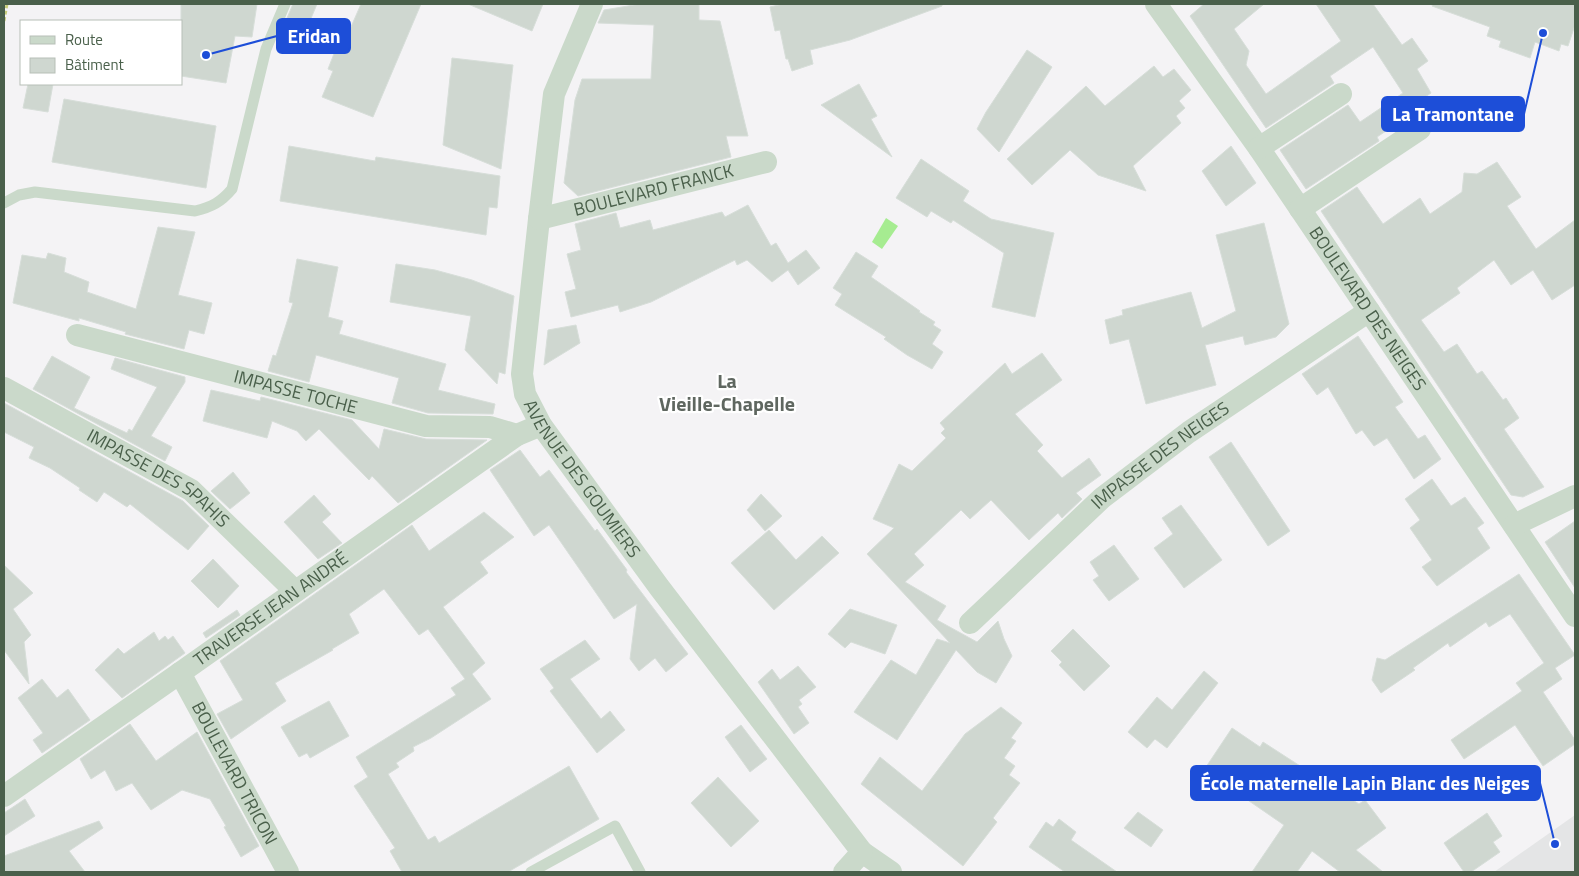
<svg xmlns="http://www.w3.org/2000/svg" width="1579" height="876" font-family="'Titillium Web',sans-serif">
  <rect width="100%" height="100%" fill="#f4f3f5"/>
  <path fill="#e4e5e6" d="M1575,815V872H1494Z"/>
  <path fill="#a6ec91" d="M886,218L898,226L882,249L872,242Z"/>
  <path fill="#cfd7d0" stroke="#d7ded9" d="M181,4H257L252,37L235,36L226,83L181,76Z
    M293,4H317L304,35L284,25Z
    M361,4H421L373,117L322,97L333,71L328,69L339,41L344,43Z
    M468,4H543L532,31Z
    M640,4H699V20L720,21L748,136H726L731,157L578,196L564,183L575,100L582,79H651L654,25L598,23L604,10Z
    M783,4H942V6L850,40L810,50L813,64L792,71L788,59H786L780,30L775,31L770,7Z
    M1204,4H1264L1234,29L1249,51L1246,65L1266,94L1341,41L1316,4H1373L1402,45L1412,38L1428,61L1417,69L1431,93L1419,101L1423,106L1377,137L1379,141L1306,189L1280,150L1348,105L1360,122L1403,93L1373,47L1330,76L1334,83L1266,128L1190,16Z
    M1433,4H1575V25L1568,46L1561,44L1559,51L1535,42L1530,58L1499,47L1501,41L1487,36L1490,27L1432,6Z
    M1027,50L1052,67L999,152L977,129L986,112Z
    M452,58L513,65L501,169L443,145Z
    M1154,66L1163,77L1174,69L1191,90L1179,101L1185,108L1176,116L1181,123L1133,166L1146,191L1098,175L1070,150L1032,185L1007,159L1086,86L1105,106Z
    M28,84H53L48,112L23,108Z
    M859,84L877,116L871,119L892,157L821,105Z
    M64,99L216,126L206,188L52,162Z
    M289,146L375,161L376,157L500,176L497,208L489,207L486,235L280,201Z
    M1231,146L1256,183L1226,206L1202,171Z
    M921,159L969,191L963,201L991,219L1054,233L1035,317L992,307L1004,253L953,220L951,223L931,211L927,217L896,198Z
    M1497,162L1521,197L1507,206L1536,249L1575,220V285L1552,300L1533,270L1511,285L1494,260L1457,288L1460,293L1421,320L1444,352L1457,344L1477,374L1482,371L1503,400L1506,398L1519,418L1504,429L1544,487L1523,497L1511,495L1321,211L1357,187L1383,224L1420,198L1430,214L1462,192L1464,173L1477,174Z
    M748,205L771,246L776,243L788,263L806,250L820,268L798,285L788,270L772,282L747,260L737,265L735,260L651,302L620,312L618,305L571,317L565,292L576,289L567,254L581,250L575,224L616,213L620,228L650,220L653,230L722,212L725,217Z
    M1264,223L1289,324L1276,337L1245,345L1243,336L1205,345L1216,385L1146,404L1129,339L1110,344L1105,320L1123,315L1122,310L1191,292L1202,328L1236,311L1216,235Z
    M158,227L195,232L178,295L212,303L204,334L189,330L184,349L125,334L126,332L79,318V321L13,303L22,255L46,259L48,253L66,258L64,272L89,282L87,292L136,309Z
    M856,252L878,266L871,277L920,311L919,312L935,322L933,325L941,330L932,344L943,352L932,369L907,355L884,339L886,337L835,305L842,294L833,288Z
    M297,259L338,267L328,317L343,321L339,334L446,364L438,390L495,404L493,414L428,413L392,403L399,378L316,355L309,382L268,371L273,355L276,356L293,303L289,302Z
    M396,264L435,270L472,280L514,296L505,374L499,372L497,384L465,350L471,316L390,302Z
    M576,325L580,343L544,365L548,330Z
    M1358,336L1403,402L1395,407L1418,439L1425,435L1441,459L1414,479L1387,438L1374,446L1362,430L1356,434L1328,387L1317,395L1302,374Z
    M1042,353L1062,380L1015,414L1043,445L1037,451L1062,478L1089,458L1101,475L1076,493L1082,499L1062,518L1058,513L1029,540L991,500L970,519L961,510L914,554L924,565L905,582L946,606L937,620L977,642L998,621L1004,639L1012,656L996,683L977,672L956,650L897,740L854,712L891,660L916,675L937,639L950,643L867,554L894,528L873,519L899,464L912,471L946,438L941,433L945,429L940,423L1005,363L1012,374Z
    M52,356L90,377L74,408L127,433L129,429L132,431L157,387L111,369L115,358L185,377V382L151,436L172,447L165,461L33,389Z
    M211,390L260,401L261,397L352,420L379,449L384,429L426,439L487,440L398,503L372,476L369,480L319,429L306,441L297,431L272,421L267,438L203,421Z
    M4,403L183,501L209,526L188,550L130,504L127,507L104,492L97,502L79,490L80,488L50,468L29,458L34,447L4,432Z
    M1231,442L1290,531L1268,546L1209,457Z
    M520,450L540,477L549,470L595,531L597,529L627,570L626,572L688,654L666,672L655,658L639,671L630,659L637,604L614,619L549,525L534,536L490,470Z
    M233,472L250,493L230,509L211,491Z
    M1432,479L1451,506L1465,497L1484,523L1477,528L1490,548L1437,586L1422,567L1432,560L1410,528L1420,520L1405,499Z
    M761,494L782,516L765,531L747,510Z
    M314,495L331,514L322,522L342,543L318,559L284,522Z
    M1181,505L1222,560L1184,588L1154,548L1173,534L1162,518Z
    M484,512L514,537L480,562L488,573L443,607L485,663L472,674L491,699L431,738L413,747L414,751L396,763L399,767L388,774L428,840L435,836L439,843L569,766L599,819L508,872H402L390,851L395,848L354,786L368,777L356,757L456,695L451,688L465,679L428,629L419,635L384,589L349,614L359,633L332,649L333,650L275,683L286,701L231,739L217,714L243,700L220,661L412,525L429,551Z
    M1575,521V588L1545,542Z
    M769,530L796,560L822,536L839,553L774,610L731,563Z
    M1114,545L1139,579L1109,601L1093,580L1099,576L1090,562Z
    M213,559L239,586L218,608L191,581Z
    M4,565L33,593L13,609L31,635L24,642L29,684L4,650Z
    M1519,574L1575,655L1555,668L1562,679L1543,692L1575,740V744L1543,766L1515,725L1464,759L1451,740L1522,691L1516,683L1544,663L1510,614L1489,627L1486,622L1450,647L1448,643L1413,668L1415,670L1381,693L1372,680L1377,658L1385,660Z
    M850,609L897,625L885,654L851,642L845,648L828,634Z
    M237,610L240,615L206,638L203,633Z
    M1073,629L1110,666L1084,691L1059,665L1062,662L1051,651Z
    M154,632L159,641L165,636L168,640L173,636L185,653L122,698L95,670L118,648L124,654Z
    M585,640L600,659L570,679L601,719L610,711L625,730L597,753L550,691L554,688L540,669Z
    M798,666L816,687L799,700L802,704L798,707L809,723L794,734L758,682L772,669L780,680Z
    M1204,671L1218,683L1167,748L1155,739L1147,748L1128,732L1157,697L1172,710Z
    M42,679L57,698L68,689L90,720L42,753L33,740L43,733L18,698Z
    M329,701L349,736L310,758L307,753L299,757L281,727Z
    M1001,707L1022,723L1011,738L1016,741L1004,758L1015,766L1009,775L1020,783L993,818L997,822L963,866L861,784L880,757L922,791L965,734Z
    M130,724L156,761L197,732L259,846L241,857L224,827L226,826L210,799L182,790L151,810L132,783L116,791L105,770L91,779L80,759Z
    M741,725L767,759L750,772L725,737Z
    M1232,728L1260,747L1263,742L1359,804L1365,800L1386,828L1356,850L1383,872H1340L1312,851L1297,872H1252L1284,825L1204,770Z
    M718,777L759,821L731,847L691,803Z
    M25,799L35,816L4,836V813Z
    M1138,812L1163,830L1151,847L1124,828Z
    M1487,813L1502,836L1493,842L1500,852L1471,872H1464L1444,843Z
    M1059,819L1076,832L1071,840L1117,872H1065L1029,847L1046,822L1053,827Z
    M99,821L103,828L69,851L85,872H4V856Z"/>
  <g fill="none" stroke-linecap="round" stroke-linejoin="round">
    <path stroke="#c8ce7b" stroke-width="3" stroke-dasharray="4 2.5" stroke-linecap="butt" d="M4,21L7,4"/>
    <path stroke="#cad9ca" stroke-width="11" d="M4,203L19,195L35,192L195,211C212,207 221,202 232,189L266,49L285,4
      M531,872L615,826L640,872"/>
    <g stroke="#cad9ca" stroke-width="22">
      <path id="s1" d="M592,4L554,94L539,219L522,374L525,394L541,425L659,587L862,852L891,872"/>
      <path id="s2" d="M1156,4L1259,148L1575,616"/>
      <path d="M1259,148L1341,94"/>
      <path d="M1300,209L1420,129"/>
      <path id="s3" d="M539,219L766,162"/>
      <path id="s4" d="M77,335L426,426L490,427L517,435"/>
      <path id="s5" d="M4,388L191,490L295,591"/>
      <path d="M1514,525L1575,496"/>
      <path id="s6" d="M970,623L1102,498L1189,432L1369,311"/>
      <path id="s7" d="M180,673L288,872"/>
      <path id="s8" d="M4,796L180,673L517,435L541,425"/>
      <path d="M844,872L862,852"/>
    </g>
  </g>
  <g text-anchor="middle" stroke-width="4.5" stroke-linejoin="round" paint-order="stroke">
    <g font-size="18" fill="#4a604b" stroke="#fff">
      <text dy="6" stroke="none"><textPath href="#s3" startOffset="118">BOULEVARD FRANCK</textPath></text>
      <text dy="6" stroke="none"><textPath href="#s2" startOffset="371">BOULEVARD DES NEIGES</textPath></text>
      <text dy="6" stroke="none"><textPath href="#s4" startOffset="226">IMPASSE TOCHE</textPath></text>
      <text dy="6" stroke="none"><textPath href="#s6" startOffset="254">IMPASSE DES NEIGES</textPath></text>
      <text dy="6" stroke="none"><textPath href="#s1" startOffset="502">AVENUE DES GOUMIERS</textPath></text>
      <text dy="6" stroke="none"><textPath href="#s5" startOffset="179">IMPASSE DES SPAHIS</textPath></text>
      <text dy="6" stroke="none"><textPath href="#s8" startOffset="326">TRAVERSE JEAN ANDRÉ</textPath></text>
      <text dy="6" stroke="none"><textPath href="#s7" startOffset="114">BOULEVARD TRICON</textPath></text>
    </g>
    <g font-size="20" font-weight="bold" fill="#5f6760" stroke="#fff">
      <text x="727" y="388">La<tspan x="727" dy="23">Vieille-Chapelle</tspan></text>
    </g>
  </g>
  <path fill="none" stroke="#1d4ed8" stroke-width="2" d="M206 55L277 36M1543 33L1524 114M1555 844L1540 783"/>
  <g fill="#1d4ed8" stroke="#fff" stroke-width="2">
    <circle cx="206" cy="55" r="5"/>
    <circle cx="1543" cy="33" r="5"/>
    <circle cx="1555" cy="844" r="5"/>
  </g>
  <g fill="#1d4ed8" stroke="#1d4ed8" stroke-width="2">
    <rect x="277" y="19" width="73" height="34" rx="5"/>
    <rect x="1382" y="97" width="142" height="34" rx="5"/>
    <rect x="1191" y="766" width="349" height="34" rx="5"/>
  </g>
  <g font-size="19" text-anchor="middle" font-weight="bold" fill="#fff">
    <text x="314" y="43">Eridan</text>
    <text x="1453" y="121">La Tramontane</text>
    <text x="1365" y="790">École maternelle Lapin Blanc des Neiges</text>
  </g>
  <rect width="1579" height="876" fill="none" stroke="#4a604b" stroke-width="10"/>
  <rect x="20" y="20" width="162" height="65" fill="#ffffff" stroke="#b7bfb7"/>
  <rect x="30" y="36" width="25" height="8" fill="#cad9ca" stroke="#b7bfb7"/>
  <text x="65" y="45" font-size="15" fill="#4a604b">Route</text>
  <rect x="30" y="58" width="25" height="15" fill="#cfd7d0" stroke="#b7bfb7"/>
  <text x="65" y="70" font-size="15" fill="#4a604b">Bâtiment</text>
</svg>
